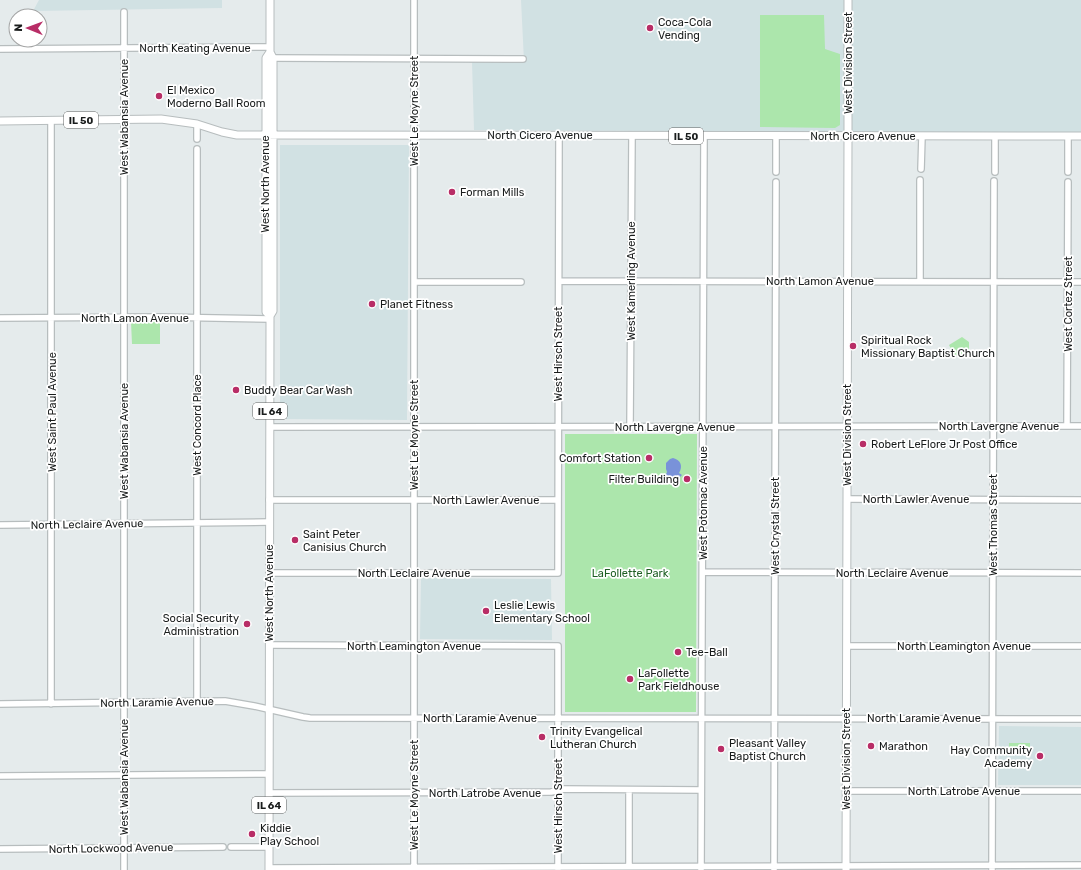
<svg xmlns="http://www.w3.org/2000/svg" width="1081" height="870" font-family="Rubik,sans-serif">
  <rect width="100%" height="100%" fill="#e5ebec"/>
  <path fill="#d1e1e3" d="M39,0H222V8L33,11Z
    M521,0H1081V133L474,130L472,62L524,61Z
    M280,145H409L407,420L280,419Z
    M421,578L551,579L552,640L420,639Z
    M999,726L1081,727V785H998Z"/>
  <path fill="#ace6ac" d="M760,15H824L825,49L840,54V125L835,128L760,127Z
    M131,322H160V344H132Z
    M962,337L969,342V356L954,355L949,345Z
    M565,434H697L696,712H565Z
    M1009,743H1030V754H1009Z"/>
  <path fill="#7992d9" d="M673,458C681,460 683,466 679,473L682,475L680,477V483L666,482V477L665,476L667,472L666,469V463L670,459Z"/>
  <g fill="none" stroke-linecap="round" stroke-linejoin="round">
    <defs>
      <path id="minor" d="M124,12V870
        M0,49L270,47
        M273,58L523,59
        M51,120V704
        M776,136V172
        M197,139V124
        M921,169L922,136
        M995,172V136
        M1068,172V136
        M559,281L1081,282
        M920,281V180
        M414,282H521
        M0,318L161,317L270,319
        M1067,426L1068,182
        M270,427L1081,426
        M630,427L632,136
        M847,499L1081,500
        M269,500H558
        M0,525L269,522
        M703,572L1081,573
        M269,573H558L559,135
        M269,645L558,646V869
        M847,646H1081
        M197,702V149
        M0,704L225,701L254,706L303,717L310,718L1081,719
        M0,776L269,774
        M629,790V866
        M846,791H1081
        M269,793L551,792L564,789L701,790
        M231,847H269
        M0,849L223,847
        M269,868L1081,865
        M414,870V0
        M701,870L704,136
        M774,870L776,182
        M992,870L994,181"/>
      <path id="major" d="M0,121L161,119L197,124L222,132L237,135L1081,136
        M270,316L266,312V58L270,52
        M269,870L270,319V316L273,311V58L270,52V0
        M846,870L848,136V0"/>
    </defs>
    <use href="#minor" stroke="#b7bdbe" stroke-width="8"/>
    <use href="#major" stroke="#b7bdbe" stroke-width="9"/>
    <use href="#minor" stroke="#fff" stroke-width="5.5"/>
    <use href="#major" stroke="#fff" stroke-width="7"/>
  </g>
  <g fill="#b82d66" stroke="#fff" stroke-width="1.5">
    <circle cx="650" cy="28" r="4"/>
    <circle cx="159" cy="96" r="4"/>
    <circle cx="452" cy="192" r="4"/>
    <circle cx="372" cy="304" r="4"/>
    <circle cx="853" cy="346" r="4"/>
    <circle cx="236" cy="390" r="4"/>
    <circle cx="863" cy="444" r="4"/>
    <circle cx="649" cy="458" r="4"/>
    <circle cx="687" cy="479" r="4"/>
    <circle cx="295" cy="540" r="4"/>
    <circle cx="486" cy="611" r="4"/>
    <circle cx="247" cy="624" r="4"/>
    <circle cx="678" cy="652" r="4"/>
    <circle cx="630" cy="679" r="4"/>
    <circle cx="542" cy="737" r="4"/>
    <circle cx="871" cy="746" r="4"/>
    <circle cx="721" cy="749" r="4"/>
    <circle cx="1040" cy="756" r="4"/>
    <circle cx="252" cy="834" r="4"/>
  </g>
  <g text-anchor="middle" stroke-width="3.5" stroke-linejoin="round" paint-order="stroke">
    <g fill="#fff" stroke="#5e6060" stroke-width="1">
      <rect x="64" y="112" width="34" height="16" rx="3"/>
      <rect x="669" y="128" width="34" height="16" rx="3"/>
      <rect x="253" y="403" width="34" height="16" rx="3"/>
      <rect x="252" y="797" width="34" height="16" rx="3"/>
    </g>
    <g font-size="10" font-weight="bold" fill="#191c1c">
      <text x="81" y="124">IL 50</text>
      <text x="686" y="140">IL 50</text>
      <text x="270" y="415">IL 64</text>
      <text x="269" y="809">IL 64</text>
    </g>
    <g font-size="11" fill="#191c1c" stroke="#fff" text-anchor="start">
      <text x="658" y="26">Coca-Cola<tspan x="658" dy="13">Vending</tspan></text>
      <text x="167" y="94">El Mexico<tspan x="167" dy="13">Moderno Ball Room</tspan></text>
      <text x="460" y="196">Forman Mills</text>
      <text x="380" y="308">Planet Fitness</text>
      <text x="861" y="344">Spiritual Rock<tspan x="861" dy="13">Missionary Baptist Church</tspan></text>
      <text x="244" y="394">Buddy Bear Car Wash</text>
      <text x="871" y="448">Robert LeFlore Jr Post Office</text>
      <text x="641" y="462" text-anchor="end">Comfort Station</text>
      <text x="679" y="483" text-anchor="end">Filter Building</text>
      <text x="303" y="538">Saint Peter<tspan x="303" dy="13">Canisius Church</tspan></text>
      <text x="494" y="609">Leslie Lewis<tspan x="494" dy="13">Elementary School</tspan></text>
      <text x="239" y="622" text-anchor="end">Social Security<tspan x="239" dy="13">Administration</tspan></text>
      <text x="686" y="656">Tee-Ball</text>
      <text x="638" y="677">LaFollette<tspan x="638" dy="13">Park Fieldhouse</tspan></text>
      <text x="550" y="735">Trinity Evangelical<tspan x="550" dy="13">Lutheran Church</tspan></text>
      <text x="729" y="747">Pleasant Valley<tspan x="729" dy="13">Baptist Church</tspan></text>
      <text x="879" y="750">Marathon</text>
      <text x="1032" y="754" text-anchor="end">Hay Community<tspan x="1032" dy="13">Academy</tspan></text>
      <text x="260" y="832">Kiddie<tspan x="260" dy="13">Play School</tspan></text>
    </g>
    <g font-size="11" fill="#191c1c" stroke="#fff">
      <text x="195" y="52">North Keating Avenue</text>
      <text transform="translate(848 63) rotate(-90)" y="4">West Division Street</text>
      <text transform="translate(414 111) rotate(-90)" y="4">West Le Moyne Street</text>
      <text transform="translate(124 117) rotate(-90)" y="4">West Wabansia Avenue</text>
      <text x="540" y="139">North Cicero Avenue</text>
      <text x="863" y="140">North Cicero Avenue</text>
      <text transform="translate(265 184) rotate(-90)" y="4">West North Avenue</text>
      <text transform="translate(631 281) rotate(-90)" y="4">West Kamerling Avenue</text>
      <text x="820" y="285">North Lamon Avenue</text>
      <text transform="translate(1068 304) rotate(-90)" y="4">West Cortez Street</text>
      <text x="135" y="322">North Lamon Avenue</text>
      <text transform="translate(558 354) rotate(-90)" y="4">West Hirsch Street</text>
      <text transform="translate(52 412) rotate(-90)" y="4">West Saint Paul Avenue</text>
      <text transform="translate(197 425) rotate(-90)" y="4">West Concord Place</text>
      <text x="999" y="430">North Lavergne Avenue</text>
      <text x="675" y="431">North Lavergne Avenue</text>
      <text transform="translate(414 435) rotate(-90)" y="4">West Le Moyne Street</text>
      <text transform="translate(847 435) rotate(-90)" y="4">West Division Street</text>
      <text transform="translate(124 441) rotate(-90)" y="4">West Wabansia Avenue</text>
      <text x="916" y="503">North Lawler Avenue</text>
      <text x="486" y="504">North Lawler Avenue</text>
      <text transform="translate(703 503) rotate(-90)" y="4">West Potomac Avenue</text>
      <text transform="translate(87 524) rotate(-1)" y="4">North Leclaire Avenue</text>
      <text transform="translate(993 525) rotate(-90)" y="4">West Thomas Street</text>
      <text transform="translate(775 526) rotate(-90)" y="4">West Crystal Street</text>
      <text x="414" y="577">North Leclaire Avenue</text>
      <text x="892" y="577">North Leclaire Avenue</text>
      <text transform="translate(269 593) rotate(-90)" y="4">West North Avenue</text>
      <text x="414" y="650">North Leamington Avenue</text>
      <text x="964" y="650">North Leamington Avenue</text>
      <text transform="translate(157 702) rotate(-1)" y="4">North Laramie Avenue</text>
      <text x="480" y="722">North Laramie Avenue</text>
      <text x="924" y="722">North Laramie Avenue</text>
      <text transform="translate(846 759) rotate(-90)" y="4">West Division Street</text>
      <text transform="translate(124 777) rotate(-90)" y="4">West Wabansia Avenue</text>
      <text x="964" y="795">North Latrobe Avenue</text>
      <text x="485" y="797">North Latrobe Avenue</text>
      <text transform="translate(414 795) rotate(-90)" y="4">West Le Moyne Street</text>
      <text transform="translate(558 806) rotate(-90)" y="4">West Hirsch Street</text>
      <text transform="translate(111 848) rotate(-1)" y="4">North Lockwood Avenue</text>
    </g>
    <g font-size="11" fill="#1e5e23" stroke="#fff">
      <text x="630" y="577">LaFollette Park</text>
    </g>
  </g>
  <g transform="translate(28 28) rotate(271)"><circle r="19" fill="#ffffff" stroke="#a3a4a4"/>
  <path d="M0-3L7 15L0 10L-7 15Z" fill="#b82d66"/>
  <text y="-6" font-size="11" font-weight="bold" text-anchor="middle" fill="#191c1c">N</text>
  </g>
</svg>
